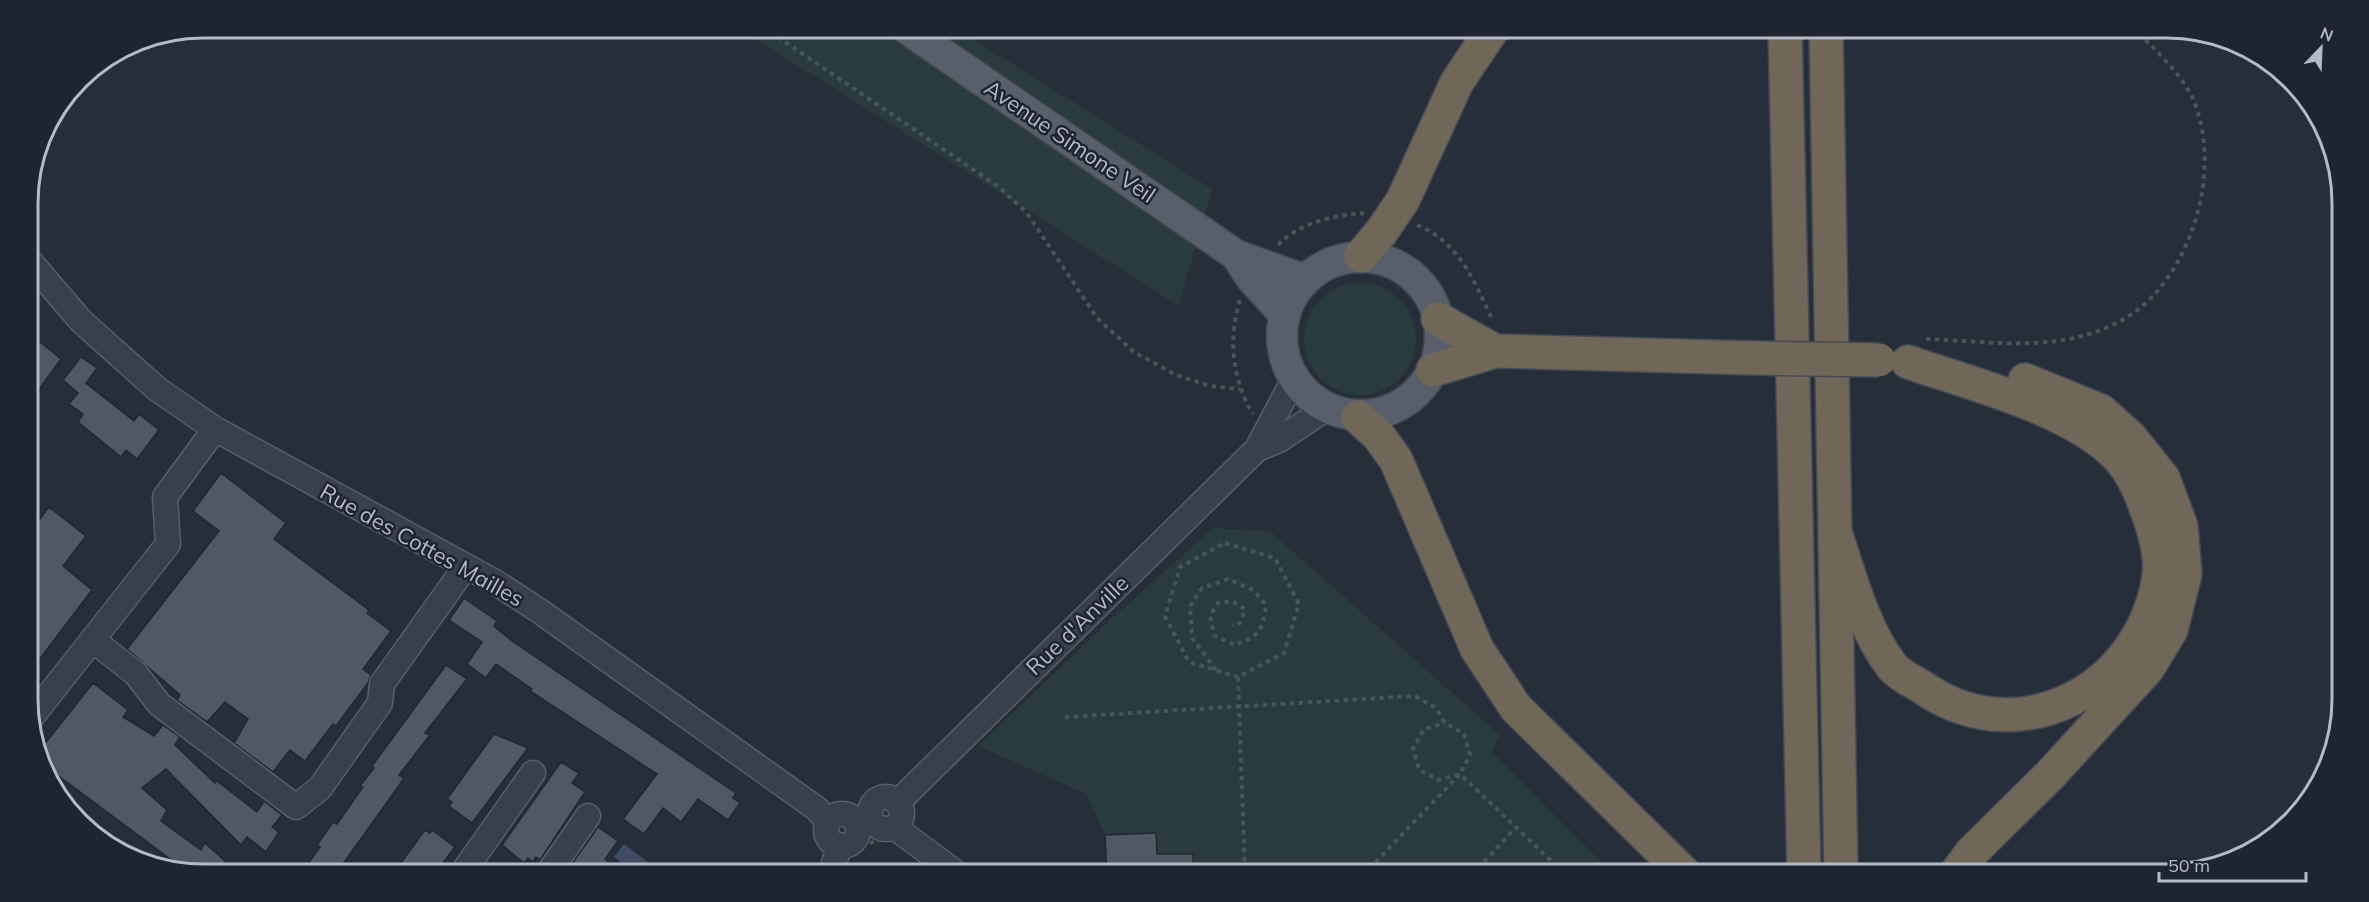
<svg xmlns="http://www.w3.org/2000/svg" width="2369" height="902" font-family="Mulish,sans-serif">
  <rect width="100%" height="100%" fill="#262e3a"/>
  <path fill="#293b3c" d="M736,27H954L1212,189L1179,306Z
    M1304 339a56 56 0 1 1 112 0a56 56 0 1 1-112 0Z
    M1213,528L1270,531L1500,735L1492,752L1614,875H1193L1192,854L1157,859L1156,833L1105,835L1086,794L978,746L1120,611Z"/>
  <path fill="#3d4c61" d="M624,844L649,863L648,873L638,875L614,857Z"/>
  <path fill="#4f5865" stroke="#212732" stroke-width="1.5" d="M28,332L61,359L29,403L28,358Z
    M81,357L97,368L86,383L134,421L139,414L159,430L137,459L126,450L121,457L78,422L83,414L69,404L78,393L63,380Z
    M221,473L286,523L274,539L369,610L367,613L391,631L363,669L371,675L368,683L336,726L333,724L305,761L290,750L273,772L234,743L248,719L225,702L207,722L177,700L180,695L127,649L219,531L193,511Z
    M49,507L86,536L63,566L92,590L30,672L29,533Z
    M464,598L497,621L494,626L512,641L736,793L733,798L740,803L728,820L698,799L681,822L663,808L644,834L623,819L657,774L530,691L532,689L496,664L486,678L467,664L482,642L449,620Z
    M446,665L467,679L425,733L430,735L399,775L404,778L398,787L335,875H300L320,847L317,845L333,822L337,824L363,787L360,786L374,768L372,766Z
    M93,683L128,710L123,717L154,736L163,725L180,737L175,745L215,783L217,781L257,812L264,801L282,815L272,827L279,832L266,852L247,837L241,845L166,769L142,788L167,810L161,821L201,850L205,843L226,862L216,875L189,873L48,768L39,751Z
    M494,734L528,748L472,823L449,806L452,802L447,799Z
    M561,762L579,773L572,783L585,792L540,860L536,857L533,862L528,858L524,863L502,845Z
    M598,827L618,841L605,859L625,875H564Z
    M425,830L430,833L432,830L455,847L434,875H392Z
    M1156,833L1157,854H1193V875H1107L1105,835Z"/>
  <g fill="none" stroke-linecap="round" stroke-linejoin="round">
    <defs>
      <path id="minor" d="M28,259L81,321L157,389L215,429L495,582L541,612L817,809L828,822
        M1257,449L1279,440L1327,408
        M93,640L136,674L159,704L296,807L320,788L380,703L382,684L466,566
        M30,719L168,544L165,497L215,429
        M870 813a16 16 0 1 1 32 0a16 16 0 1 1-32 0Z
        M897,803L1257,449L1294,379
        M826 830a16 16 0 1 1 32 0a16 16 0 1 1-32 0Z
        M894,827L959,875
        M461,875L533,773
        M547,875L588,816
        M830,875L840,845"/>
      <path id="major" d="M904,27L1236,255L1305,280
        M1236,255L1251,278L1285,315
        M1282 336a79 79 0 1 1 158 0a79 79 0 1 1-158 0Z"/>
      <path id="highway" d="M1785,27L1804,875
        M1826,27L1841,875
        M1361,256L1382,231L1403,200L1457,82L1494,27
        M1438,319L1495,351
        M1433,370L1495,351L1754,358
        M1358,417L1378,435L1396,460L1477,649L1516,708L1686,875
        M1835,532C1850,576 1863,628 1891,665C1899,676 1917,683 1928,691C2023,752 2139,688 2158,582C2163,559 2155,532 2147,511C2141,493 2133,474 2120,459C2074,409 1971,384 1908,362
        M1955,875L1971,853L2051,774L2148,668L2171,630L2185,574L2181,526L2163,478L2131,438L2101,411L2025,380"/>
    </defs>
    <use href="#minor" stroke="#585e69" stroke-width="27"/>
    <use href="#major" stroke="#434954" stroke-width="33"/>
    <use href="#highway" stroke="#454b56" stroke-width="36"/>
    <path stroke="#465659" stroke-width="4" stroke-dasharray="4.5 4.5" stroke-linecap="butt" d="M763,27L999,187L1027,213L1097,318L1134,352L1176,375L1210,386L1240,389
      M1417,225C1459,242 1474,281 1492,319
      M1278,245C1302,221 1332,216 1364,213
      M1240,300C1228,337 1232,381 1253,414
      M1926,339C1982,341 2044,351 2098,331C2117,324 2137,313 2151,298C2198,250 2220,161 2193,99C2183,76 2150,43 2131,27
      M1225,543L1275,558L1299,604L1284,653L1238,677L1189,662L1165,616L1180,567Z
      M1216,670L1192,638L1190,606L1202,588L1228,579L1253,590L1266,605C1263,630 1258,638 1234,645L1214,635L1210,616L1218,603L1232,601L1245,609L1240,623L1232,625
      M1238,677L1245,875
      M1065,717L1415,696L1436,708L1445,723L1464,734L1470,755L1460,774L1439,780L1419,770L1413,748L1424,729L1445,723
      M861,846L880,840
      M1363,875L1460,774L1566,875
      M1472,875L1516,827"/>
    <use href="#minor" stroke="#3a404b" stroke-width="24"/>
    <use href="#major" stroke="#585f6b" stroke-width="30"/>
    <use href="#highway" stroke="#706758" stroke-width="33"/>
    <defs>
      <path id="highway-bridge" d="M1754,358L1879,360"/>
    </defs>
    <use href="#highway-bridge" stroke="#454b56" stroke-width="36" stroke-linecap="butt"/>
    <use href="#highway-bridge" stroke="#706758" stroke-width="33"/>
  </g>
  <g text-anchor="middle" stroke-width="5" stroke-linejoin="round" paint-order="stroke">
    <g font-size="22" fill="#b5bbc6" stroke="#1f2530">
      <text transform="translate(1070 141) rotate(34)" y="8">Avenue Simone Veil</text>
      <text transform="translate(422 545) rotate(29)" y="8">Rue des Cottes Mailles</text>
      <text transform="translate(1077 625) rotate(-44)" y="8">Rue d'Anville</text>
    </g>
  </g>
  <path d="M0 0H2369V902H0ZM203 38H2167A165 165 0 0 1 2332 203V699A165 165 0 0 1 2167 864H203A165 165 0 0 1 38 699V203A165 165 0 0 1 203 38Z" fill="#1f2530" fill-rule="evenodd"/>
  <path fill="none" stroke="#b5bbc6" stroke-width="3" d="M203 38H2167A165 165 0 0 1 2332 203V699A165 165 0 0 1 2167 864H203A165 165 0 0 1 38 699V203A165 165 0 0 1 203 38Z"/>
  <g transform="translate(2321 48) rotate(23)" stroke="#1f2530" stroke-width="4.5" paint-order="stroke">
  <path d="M0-4.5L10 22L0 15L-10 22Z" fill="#b5bbc6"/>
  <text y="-9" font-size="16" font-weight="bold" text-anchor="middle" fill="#b5bbc6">N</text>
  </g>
  <path d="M2159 872v9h147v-9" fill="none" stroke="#b5bbc6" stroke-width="3"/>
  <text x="2168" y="872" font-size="18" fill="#b5bbc6" stroke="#1f2530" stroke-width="4.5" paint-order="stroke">50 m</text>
</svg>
